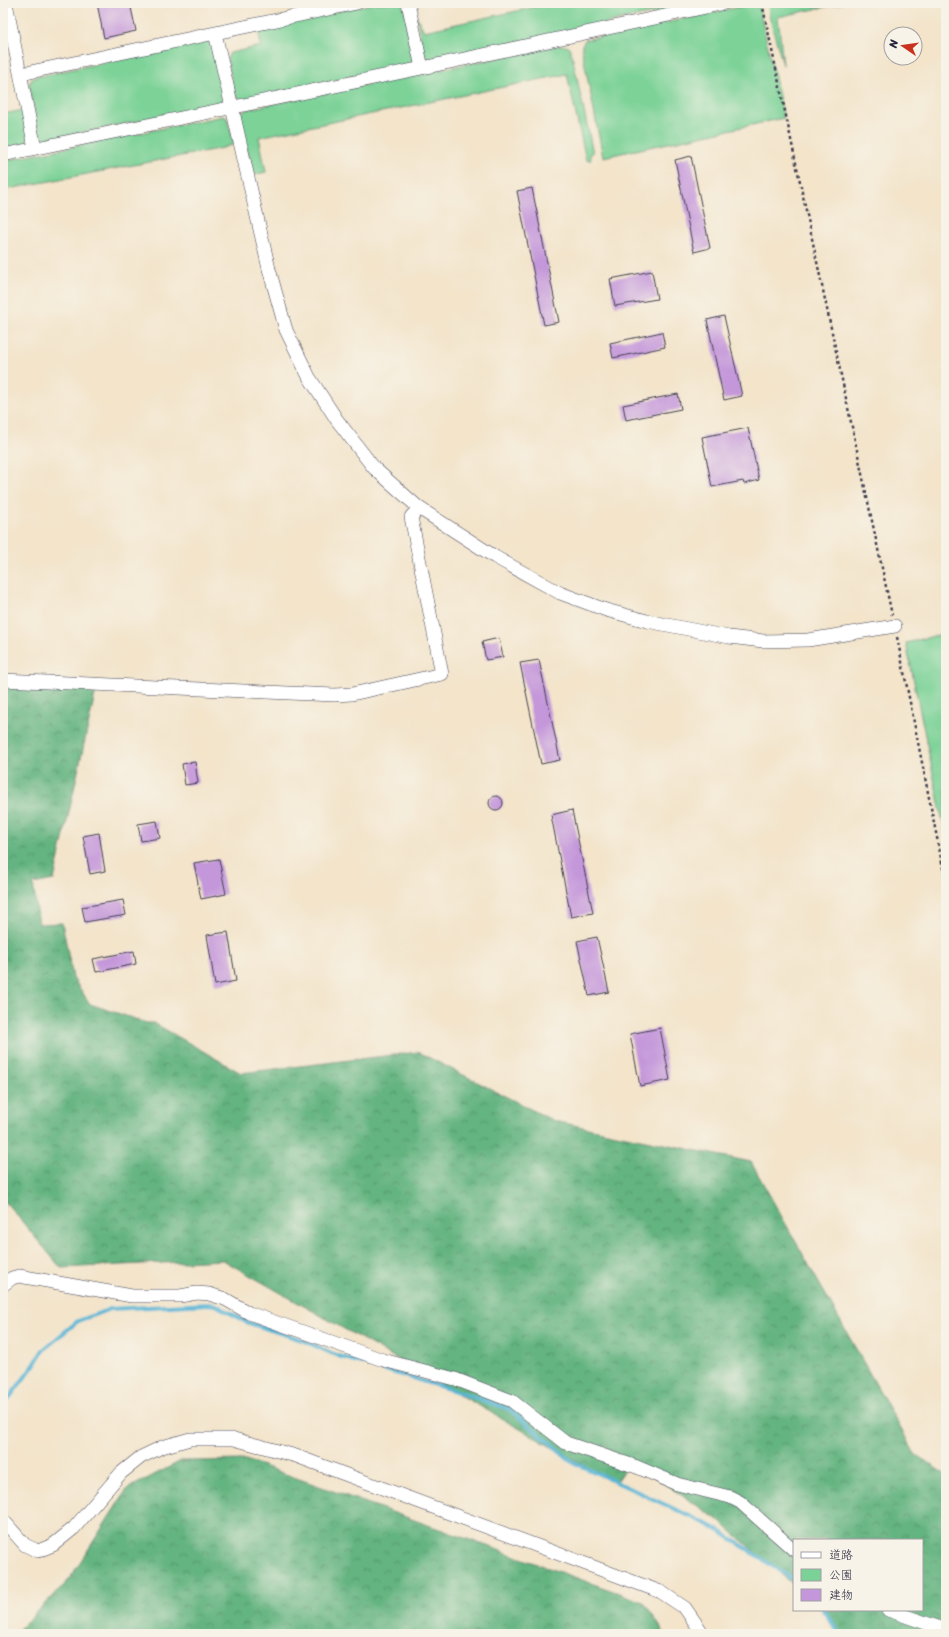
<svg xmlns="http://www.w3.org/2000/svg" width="949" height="1637" font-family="Sriracha,'Klee One',sans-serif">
  <defs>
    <pattern id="forest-crowns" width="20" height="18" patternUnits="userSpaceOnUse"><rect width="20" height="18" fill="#64b480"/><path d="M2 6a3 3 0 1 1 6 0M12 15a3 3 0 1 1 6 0" fill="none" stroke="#52926a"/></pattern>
  </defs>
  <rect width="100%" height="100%" fill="#f7f3e8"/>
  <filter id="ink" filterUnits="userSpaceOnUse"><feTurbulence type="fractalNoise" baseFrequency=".025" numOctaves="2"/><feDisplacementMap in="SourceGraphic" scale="8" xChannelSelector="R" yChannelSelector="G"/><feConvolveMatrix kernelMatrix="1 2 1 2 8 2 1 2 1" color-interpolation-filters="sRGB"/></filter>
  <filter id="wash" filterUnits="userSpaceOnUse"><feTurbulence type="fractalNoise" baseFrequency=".012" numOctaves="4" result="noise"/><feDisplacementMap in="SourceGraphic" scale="16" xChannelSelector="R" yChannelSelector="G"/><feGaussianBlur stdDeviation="0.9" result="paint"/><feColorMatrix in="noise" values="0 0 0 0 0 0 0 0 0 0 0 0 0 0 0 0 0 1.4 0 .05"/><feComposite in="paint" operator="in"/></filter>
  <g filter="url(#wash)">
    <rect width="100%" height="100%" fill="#f3e4ca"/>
    <path fill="#7bd297" stroke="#4e7a69" d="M376,3H403L415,58L413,62L408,65L242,100L235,96L227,59L230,53L261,46L258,29Z
      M554,3H701L433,60L427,58L424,55L416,15L424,31Z
      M758,3L784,118L603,157L582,50V45L585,40Z
      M768,3H843L778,17L783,65L769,15Z
      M208,40L212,43L224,97L222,102L216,105L46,140L41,139L38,134L29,84L31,80L36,77Z
      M561,45L569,47L572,55L593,153L590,154L591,160H586L567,74L259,137L266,172L253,175L240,117L242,112L248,109Z
      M24,110C30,141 37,142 3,149V114Z
      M223,116L227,118L234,144L223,148L3,190V161Z
      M946,633V837L906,643Z"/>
    <path fill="url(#forest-crowns)" stroke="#436b5e" d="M3,685L96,690L54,880L33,884L39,924L62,923L73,978L90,1004L147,1023H154L241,1073L418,1052L554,1121L751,1162L915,1454L946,1475V1634H839L822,1610H922V1540H794V1585L713,1516L630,1461L615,1483L223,1260L61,1268L3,1199Z
      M246,1460L644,1602L665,1634H14L68,1581L127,1489L181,1461Z"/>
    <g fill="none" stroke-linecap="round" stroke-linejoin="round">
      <path stroke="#58b5d6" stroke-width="4" d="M3,1406L34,1365L43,1350L78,1321L110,1309L208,1304L216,1305L246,1322L302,1340L338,1356L459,1392L509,1409L573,1462L709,1525L723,1533L794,1580
        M823,1610L840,1634"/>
    </g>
    <g id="blocks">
      <path fill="#c497da" d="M97,3H130L136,31L104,38Z
        M691,156L710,248L694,252L675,160Z
        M532,188L559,322L544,325L517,191Z
        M652,271L657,299L615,306L610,279Z
        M724,316L742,396L724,400L707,320Z
        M662,332L665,347L613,358L610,343Z
        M678,394L681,409L626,420L623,405Z
        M748,428L759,480L744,484L743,481L712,487L702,437Z
        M499,638L503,657L486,660L482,642Z
        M539,660L560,760L541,764L520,663Z
        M195,762L198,783L185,785L182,764Z
        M489 803a7 7 0 1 1 14 0a7 7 0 1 1-14 0Z
        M572,810L593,913L571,917L551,815Z
        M157,821L160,838L141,841L138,824Z
        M99,833L105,871L90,874L83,836Z
        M219,859L226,894L201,899L194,863Z
        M123,900L126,915L85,922L82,907Z
        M228,932L236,981L215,985L207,935Z
        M597,937L609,992L589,996L577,941Z
        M134,951L136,964L96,972L93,959Z
        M660,1028L670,1080L640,1086L630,1034Z"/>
    </g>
  </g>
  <g filter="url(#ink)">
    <use href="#blocks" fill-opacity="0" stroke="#413f50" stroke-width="1"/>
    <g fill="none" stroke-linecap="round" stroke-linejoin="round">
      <defs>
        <path id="minor" d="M6,3L35,148
          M408,3L422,68
          M215,33L269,269L286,330L309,377L337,420L374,468L419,508L495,557L560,593L606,610L647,621L729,637L763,641L808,640L895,626
          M21,74L357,3
          M3,155L422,68L725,3
          M3,680L334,695L352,694L442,674L411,517L419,508
          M3,1285L12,1278L19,1276L132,1296H180L197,1293L209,1294L225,1299L249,1313L383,1360L455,1379L512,1401L566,1443L637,1467L677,1484L730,1497L740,1502L794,1550
          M3,1520L25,1545L38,1551L53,1545L74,1528L121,1473L141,1457L162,1447L190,1439H234L296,1456L661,1592L685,1608L703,1634
          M888,1610L946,1630"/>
      </defs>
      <use href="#minor" stroke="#413f50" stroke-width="14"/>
      <path stroke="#413f50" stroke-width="2.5" stroke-dasharray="3 3" stroke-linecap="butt" d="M762,3L892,615
        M897,637L946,883"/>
      <use href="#minor" stroke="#fff" stroke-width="13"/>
    </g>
  </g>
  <rect width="949" height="1637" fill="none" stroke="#f7f3e8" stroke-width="16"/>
  <rect x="793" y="1539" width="130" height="72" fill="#f7f3e8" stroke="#a29fa3"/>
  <rect x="801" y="1552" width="20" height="6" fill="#ffffff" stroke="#a29fa3"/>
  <text x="829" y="1559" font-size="12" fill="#22223b">道路</text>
  <rect x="801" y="1569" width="20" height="12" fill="#7bd297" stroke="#a29fa3"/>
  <text x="829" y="1579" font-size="12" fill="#22223b">公園</text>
  <rect x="801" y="1589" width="20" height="12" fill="#c497da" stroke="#a29fa3"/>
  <text x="829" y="1599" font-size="12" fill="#22223b">建物</text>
  <g transform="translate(903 46) rotate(283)"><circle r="19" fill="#f7f3e8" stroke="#a29fa3"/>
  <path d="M0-3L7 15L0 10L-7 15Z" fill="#c8321e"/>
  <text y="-6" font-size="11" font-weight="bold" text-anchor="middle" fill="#22223b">N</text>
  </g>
</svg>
